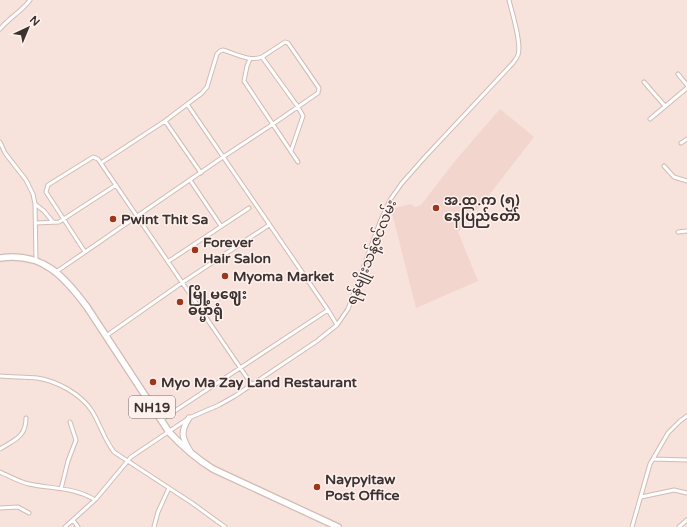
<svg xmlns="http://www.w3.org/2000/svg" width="687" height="527" font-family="'Varela Round','Noto Sans Myanmar',sans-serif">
  <rect width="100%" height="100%" fill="#f8e2dc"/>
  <path fill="#f2d5cd" d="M500,109L534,137L486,199L458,232L478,281L416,308L391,209L411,204L415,207L421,205L455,161Z"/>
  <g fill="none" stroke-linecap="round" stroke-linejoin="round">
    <defs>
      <path id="street" d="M0,29C9,18 22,11 30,0
        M250,59L247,66L244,81L298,162
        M678,74L687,85
        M644,82L665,106
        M187,104L328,310
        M650,119L687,88
        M165,121L201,173
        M0,142L5,153L26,180L33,194L35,204L36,260
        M681,143L687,139
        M101,163L165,121L202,93L207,87L217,54L220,51L223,50C236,54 250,62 262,57
        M664,166L674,177L687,181
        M190,180L221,226
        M35,204L44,211L53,222
        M36,223L59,222L116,185
        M678,232L687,231
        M85,252L46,192L48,185L93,157L98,159L252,385
        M169,261L249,208
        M56,272L223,157L273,124L318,93L319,88L288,43L285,42L262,57L298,107L303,116L291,151
        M106,336L183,282L269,225
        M0,376C12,377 25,377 37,378C57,381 81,394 92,411C100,424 104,439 114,452L192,503L225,527
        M161,420L328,310L337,325
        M0,449C14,440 26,437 26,418
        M653,459L687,460
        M0,472C9,476 19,482 29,484C51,489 75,487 95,500
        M61,489L68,461L76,440L70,422
        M641,497L674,490L687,493
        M0,508L18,507L29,513
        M73,520L78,527
        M65,527L96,499L131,457L189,418L219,405L235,396L317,341L337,325L348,309L380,222L390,200L402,183L425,157L513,63C514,61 517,58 518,55C522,43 512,13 509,0
        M154,527L158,512L169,488
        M632,527L650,464L668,433L680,421L687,416
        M679,527L687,520"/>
      <path id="primary" d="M189,418C180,432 182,438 190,451"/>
      <path id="highway" d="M0,258C43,252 64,276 87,307L169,432C183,447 195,458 213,469L338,527"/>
    </defs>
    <use href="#street" stroke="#d0bbb5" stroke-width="5"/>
    <use href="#primary" stroke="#d0bbb5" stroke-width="7"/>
    <use href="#highway" stroke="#d0bbb5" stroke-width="8"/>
    <use href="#street" stroke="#fff" stroke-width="3"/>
    <use href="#primary" stroke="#fff" stroke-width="5"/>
    <use href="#highway" stroke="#fff" stroke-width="5.5"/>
  </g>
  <g fill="#9e3618" stroke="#fff1ee" stroke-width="1.5">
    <circle cx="436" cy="208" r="4"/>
    <circle cx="113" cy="219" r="4"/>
    <circle cx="195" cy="250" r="4"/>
    <circle cx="225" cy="276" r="4"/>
    <circle cx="180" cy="302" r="4"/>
    <circle cx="153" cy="382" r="4"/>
    <circle cx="317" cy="487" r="4"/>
  </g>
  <g text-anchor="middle" stroke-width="3" stroke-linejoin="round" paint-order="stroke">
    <rect fill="#fff1ee" stroke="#766c6a" stroke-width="1" x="129" y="396" width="46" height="22" rx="3"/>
    <g font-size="13" font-weight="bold" fill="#3c3331">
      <text x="152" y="412">NH19</text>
    </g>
    <g font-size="14" font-weight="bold" fill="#3c3331" stroke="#fff1ee" text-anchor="start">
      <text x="444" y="205">အ.ထ.က (၅)<tspan x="444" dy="16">နေပြည်တော်</tspan></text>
      <text x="121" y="224">Pwint Thit Sa</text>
      <text x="203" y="247">Forever<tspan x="203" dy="16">Hair Salon</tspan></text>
      <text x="233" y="281">Myoma Market</text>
      <text x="188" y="299">မြို့မဈေး<tspan x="188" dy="16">ဓမ္မာရုံ</tspan></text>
      <text x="161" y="387">Myo Ma Zay Land Restaurant</text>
      <text x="325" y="484">Naypyitaw<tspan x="325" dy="16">Post Office</tspan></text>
    </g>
    <g font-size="14" fill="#3c3331" stroke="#fff1ee">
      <text transform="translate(371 252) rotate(-68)" y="5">ရန်မျိုးသန့်ဇင်လမ်း</text>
    </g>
  </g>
  <g transform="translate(28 28) rotate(44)" stroke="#fff1ee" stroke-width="3" paint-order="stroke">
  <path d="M0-3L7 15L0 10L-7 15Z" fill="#3c3331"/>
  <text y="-6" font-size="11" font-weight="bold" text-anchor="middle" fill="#3c3331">N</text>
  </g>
</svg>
